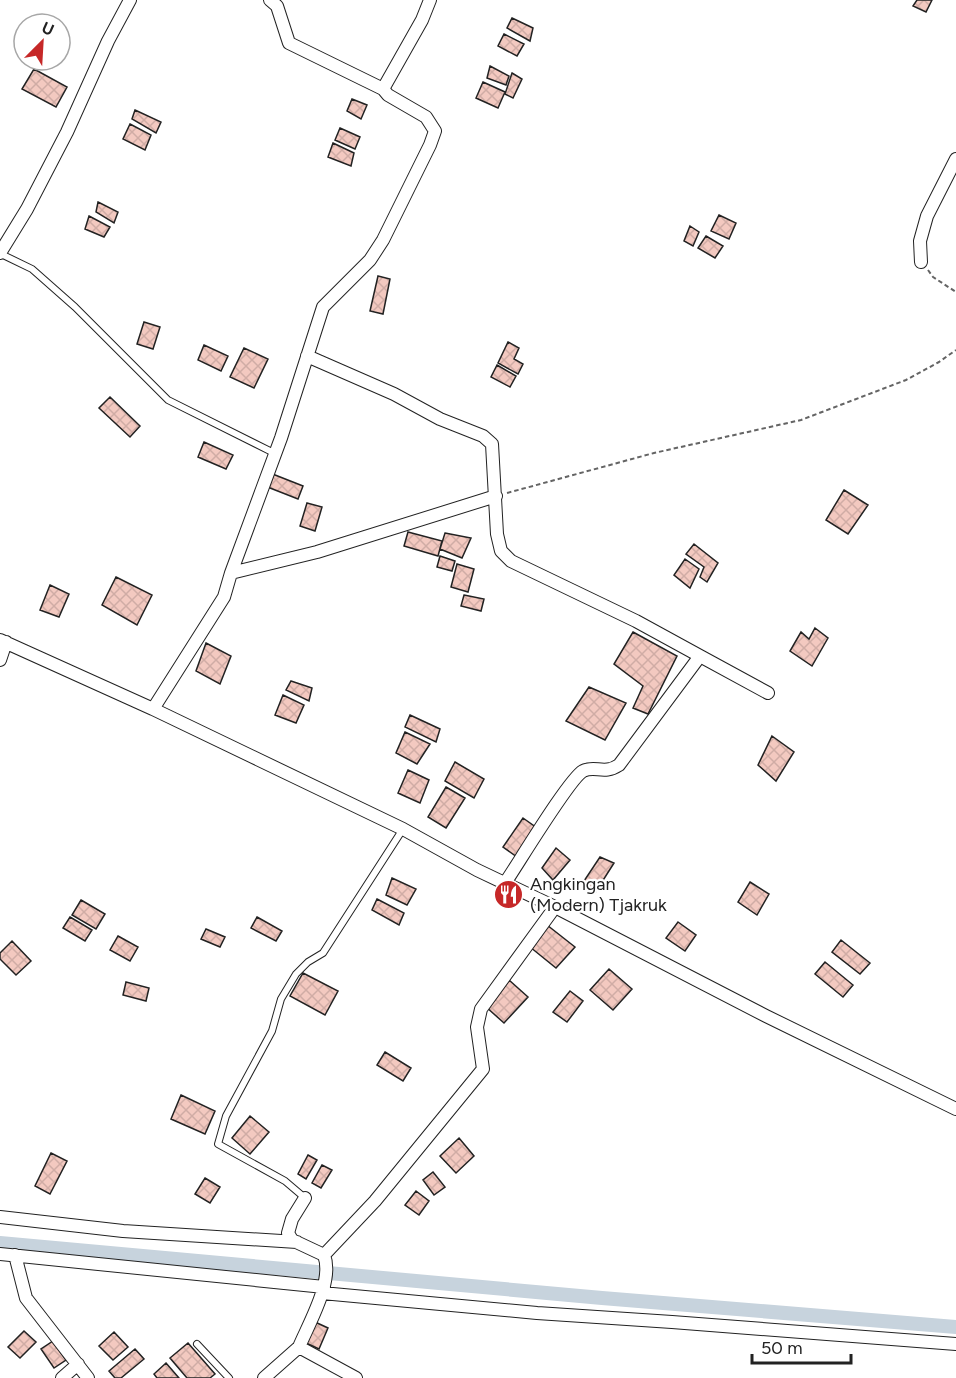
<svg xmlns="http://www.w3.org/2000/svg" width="956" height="1378" font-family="Figtree,sans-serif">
  <defs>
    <pattern id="building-cross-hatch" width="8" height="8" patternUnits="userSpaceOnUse" patternTransform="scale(1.5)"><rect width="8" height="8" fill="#f3c9c0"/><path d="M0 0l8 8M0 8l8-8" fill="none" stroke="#d0aca5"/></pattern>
  </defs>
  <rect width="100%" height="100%" fill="#fff"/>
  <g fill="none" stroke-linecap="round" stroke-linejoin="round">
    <path stroke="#c7d3dd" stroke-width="14" d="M0,1243L602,1298L956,1327"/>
  </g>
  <path fill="url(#building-cross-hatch)" stroke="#222" stroke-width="1.5" d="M917,0H932L926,12L913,6Z
    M512,18L533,28L530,41L507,28Z
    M504,34L524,44L517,56L498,46Z
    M490,66L509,76L506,85L487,78Z
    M34,69L67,87L56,107L22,89Z
    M512,73L522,79L513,98L505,94Z
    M483,82L505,92L498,108L476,98Z
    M352,99L367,105L361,119L347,111Z
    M135,110L161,122L156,133L132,119Z
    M130,124L151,135L145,150L123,139Z
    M340,128L360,137L355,149L335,140Z
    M333,143L354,153L351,166L328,157Z
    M98,202L118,212L114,223L96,212Z
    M719,215L736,223L729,239L711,231Z
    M89,216L110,227L104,237L85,229Z
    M690,226L699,232L693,246L684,241Z
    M706,236L723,246L715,258L698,248Z
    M378,276L390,279L383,314L370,311Z
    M144,322L160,327L153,349L137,344Z
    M508,342L519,348L514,359L523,364L518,374L498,363Z
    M204,345L228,356L221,371L198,360Z
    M244,348L268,359L254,388L230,377Z
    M497,365L516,376L510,387L491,377Z
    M110,397L140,426L130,437L99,408Z
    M204,442L233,455L226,469L198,457Z
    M270,473L303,486L298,499L265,486Z
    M844,490L868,505L848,534L826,520Z
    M307,503L322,507L315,531L300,526Z
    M408,532L442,541L438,556L404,546Z
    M445,533L471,538L462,558L440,549Z
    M694,544L718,563L707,582L700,577L704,567L686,554Z
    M440,556L455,561L452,571L437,567Z
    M685,559L699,569L690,588L674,575Z
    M457,564L474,569L468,592L451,587Z
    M116,577L152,595L137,625L102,605Z
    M50,585L69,594L59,617L40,610Z
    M464,595L484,599L481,611L461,606Z
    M815,628L828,638L812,666L790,651L801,632L809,639Z
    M633,632L677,656L648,714L633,708L643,686L614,664Z
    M206,643L231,656L220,684L196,671Z
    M291,681L312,688L309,701L286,690Z
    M589,687L626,703L605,740L566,721Z
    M283,695L304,705L296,723L275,715Z
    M410,715L440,729L436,742L405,727Z
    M405,732L430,744L417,764L396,753Z
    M772,736L794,752L776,781L758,765Z
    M455,762L484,779L474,798L445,781Z
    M408,770L429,780L420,803L398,793Z
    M446,787L465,798L446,828L428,817Z
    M523,818L537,828L517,857L503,847Z
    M556,848L570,860L553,880L542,868Z
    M600,857L614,863L595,893L582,884Z
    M392,878L416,889L407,905L386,895Z
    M750,882L769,894L757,915L738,902Z
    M377,899L404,913L399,925L372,910Z
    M81,900L105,914L96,929L72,915Z
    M70,917L92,930L85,941L63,928Z
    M257,917L282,931L276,941L251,928Z
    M678,922L696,935L685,951L666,938Z
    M547,925L575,947L556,968L530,947Z
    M206,929L225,937L220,947L201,939Z
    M118,936L138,947L130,961L110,950Z
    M841,940L870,963L860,974L832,952Z
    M12,941L31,961L16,975L0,959V953Z
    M825,962L853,985L843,997L815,974Z
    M609,969L632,989L613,1010L590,990Z
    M303,973L338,991L325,1015L290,996Z
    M509,980L528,997L504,1023L485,1006Z
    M126,982L149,988L146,1001L123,995Z
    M570,991L583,1001L567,1022L553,1012Z
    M385,1052L411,1068L403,1081L377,1065Z
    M181,1095L215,1111L205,1134L171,1119Z
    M250,1116L269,1132L250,1154L232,1138Z
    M459,1138L474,1156L456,1173L440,1156Z
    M51,1153L67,1161L50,1194L35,1186Z
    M308,1155L317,1160L306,1179L298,1174Z
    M322,1165L332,1170L321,1188L312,1183Z
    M433,1172L445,1187L434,1195L423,1180Z
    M205,1178L220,1187L210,1203L195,1194Z
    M416,1191L429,1201L419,1215L405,1205Z
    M315,1322L328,1328L319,1349L306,1343Z
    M24,1331L36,1342L20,1358L8,1347Z
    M114,1332L128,1347L113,1360L99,1346Z
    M53,1341L66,1360L54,1368L41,1349Z
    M188,1343L215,1374L210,1378H187L170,1358Z
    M135,1349L144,1359L121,1378H115L109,1371Z
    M166,1363L179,1378H157L154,1374Z"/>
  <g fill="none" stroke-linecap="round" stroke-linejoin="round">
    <defs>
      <path id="lane" d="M1,254L32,269L75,307L168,400L274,453
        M305,1198L285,1181L218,1144L226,1116L272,1031L281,999L296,974L308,962L323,953L403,829
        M197,1344L229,1378"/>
      <path id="street" d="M270,0L277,6L289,43L383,89
        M0,253L27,209L67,132L108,41L130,0
        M921,262L920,241L927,216L956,159
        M307,356L394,394L440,419L483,436L492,444L497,534L501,551L511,561L636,621L700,656L619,765C604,775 595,765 583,771C569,779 518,864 505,883
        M231,573L317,552L496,496
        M0,640L153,709L403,829L477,870L555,907L766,1016L956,1109
        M700,656L768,693
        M0,660L6,642
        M153,709L224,597L231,573L281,438L323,307L370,260L383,240L430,145L435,131L426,117L388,95L383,89L422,20L430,0
        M305,1198L292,1219L288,1233L292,1240L324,1255C334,1281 309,1323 299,1347L356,1378
        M0,1217L123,1231L297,1242
        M0,1254L324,1287
        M15,1255L26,1298L88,1378
        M324,1255L375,1201L483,1069L477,1027L481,1009L555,907
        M322,1293L537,1313L672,1322L956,1344
        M62,1378L78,1364
        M264,1378L299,1347"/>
    </defs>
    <use href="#lane" stroke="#222" stroke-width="8"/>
    <use href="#street" stroke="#222" stroke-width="14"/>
    <path stroke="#646464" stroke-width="2" stroke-dasharray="4.5 3" stroke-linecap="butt" d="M928,270L933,277L956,292
      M507,493L654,453L801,420L906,380L939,362L956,350"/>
    <use href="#lane" stroke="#fff" stroke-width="6"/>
    <use href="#street" stroke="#fff" stroke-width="12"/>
  </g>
  <defs>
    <symbol id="restaurant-disc" viewBox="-11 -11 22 22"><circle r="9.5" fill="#c62828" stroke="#fff"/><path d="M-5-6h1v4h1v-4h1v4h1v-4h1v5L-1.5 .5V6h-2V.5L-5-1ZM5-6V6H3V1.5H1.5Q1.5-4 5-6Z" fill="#fff"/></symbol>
  </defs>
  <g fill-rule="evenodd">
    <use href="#restaurant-disc" x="492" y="878" width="33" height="33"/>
  </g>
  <g text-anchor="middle" stroke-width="4.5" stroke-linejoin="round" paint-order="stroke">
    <g font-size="18" fill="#222" stroke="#fff" text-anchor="start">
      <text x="530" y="890">Angkingan<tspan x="530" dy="21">(Modern) Tjakruk</tspan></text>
    </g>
  </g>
  <g transform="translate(42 42) rotate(24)"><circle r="28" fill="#ffffff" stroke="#a7a7a7" stroke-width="1.5"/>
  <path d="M0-4.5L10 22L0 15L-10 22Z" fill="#c62828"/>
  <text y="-9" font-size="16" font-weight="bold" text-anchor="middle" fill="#222222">U</text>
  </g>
  <path d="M752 1354v9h99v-9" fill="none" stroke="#222222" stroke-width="3"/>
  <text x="761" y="1354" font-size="18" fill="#222222" stroke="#ffffff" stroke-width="4.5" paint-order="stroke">50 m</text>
</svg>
